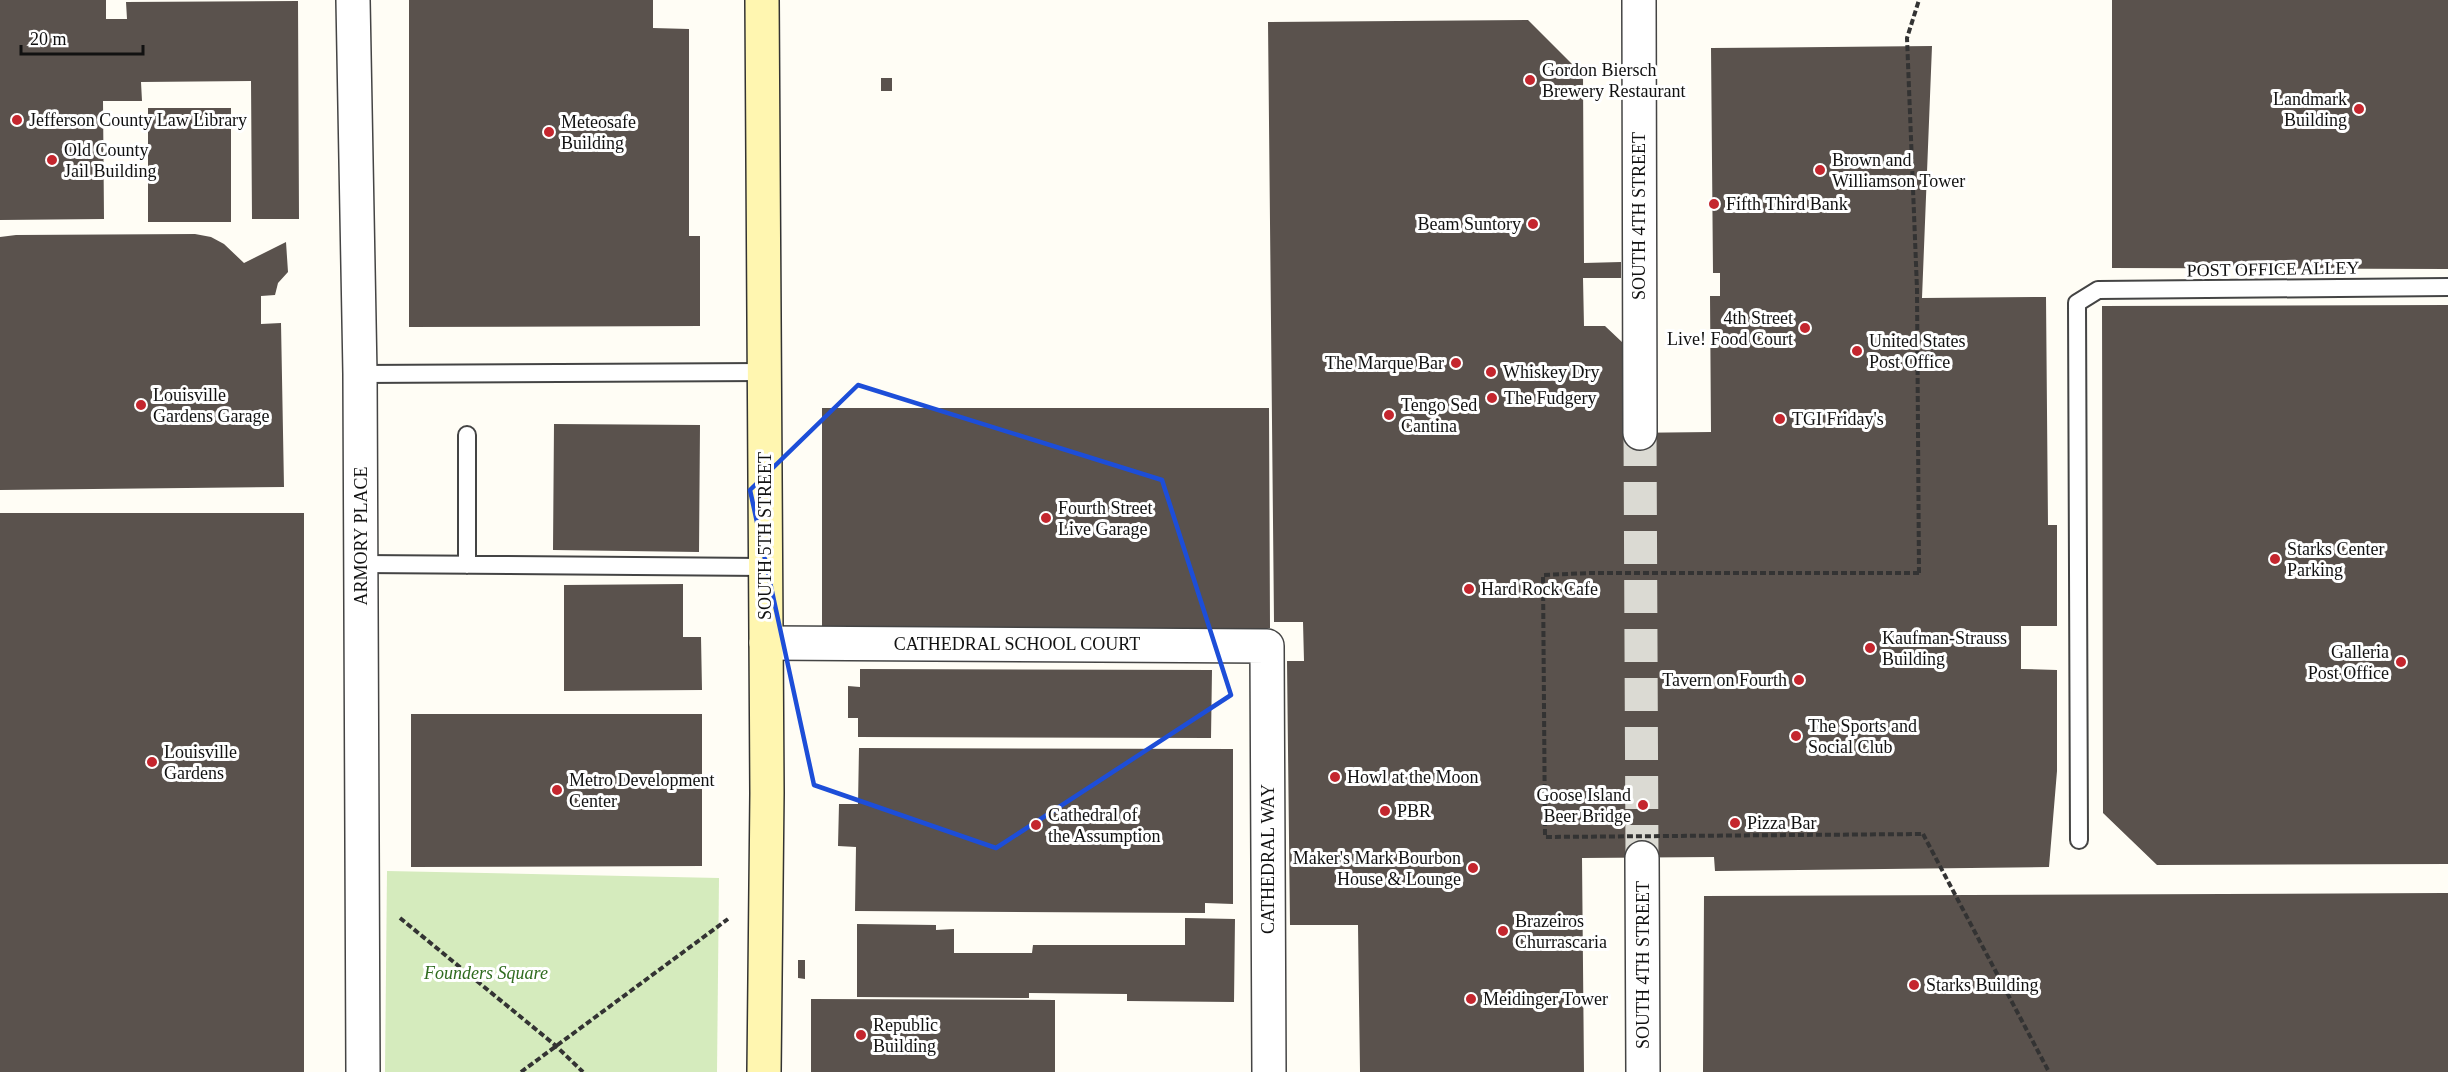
<svg xmlns="http://www.w3.org/2000/svg" width="2448" height="1072" font-family="Georgia,serif">
  <rect width="100%" height="100%" fill="#fffdf5"/>
  <path fill="#d5ebbd" d="M387,871L719,878L717,1072H385Z"/>
  <path fill="#5a524d" d="M0,0H106V19H127L126,2L298,1L299,219H252L251,81L141,82L142,101H103L104,219L0,220Z
    M409,0H653V28L689,29V236H700V326L409,327Z
    M2112,0H2448V269L2112,268Z
    M1528,20L1583,75L1584,263L1621,262V278H1583L1584,326H1605L1623,343L1624,433L1711,432L1710,296H1720V273H1713L1711,48L1932,46L1922,298L2046,297L2048,525H2057V626H2021V669L2057,670V771L2049,867L1715,871L1714,857L1582,858L1584,1072H1360L1358,925H1290L1287,661H1304L1303,622H1274L1268,22Z
    M881,78H892V91H881Z
    M148,108H231V222H148Z
    M195,234L211,237L224,244L244,263L286,242L288,272L278,283L275,295L261,296V324L281,323L284,487L0,490V237L16,235Z
    M2448,305V864L2157,865L2103,813L2102,306Z
    M822,408H1269L1270,628L822,629Z
    M554,424L700,425L699,552L553,550Z
    M0,513H304V1072H0Z
    M683,584V637H701L702,690L564,691V585Z
    M860,669L1212,670L1211,738L858,737V718H848V686L860,687Z
    M411,714H702V866L411,867Z
    M859,748L1233,749V904L1205,903V913L855,911L856,847L838,846L839,804H858Z
    M2444,893H2448V1072H1703L1704,896Z
    M1185,918L1235,919L1234,1002L1127,1001V994L1029,993V998L857,997V924L936,925V930L954,929V953H1032L1033,945H1185Z
    M798,960H805V979L798,978Z
    M811,999L1055,1000V1072H811Z"/>
  <g fill="none" stroke-linecap="round" stroke-linejoin="round">
    <path stroke="#dbdad3" stroke-width="33" stroke-dasharray="33 16" stroke-linecap="butt" d="M1640,433L1642,858"/>
    <defs>
      <path id="lane" d="M360,374L765,372
        M467,435V565
        M361,564L765,567
        M2079,840L2077,303L2098,290L2448,287"/>
      <path id="street" d="M353,0L360,374L363,1072
        M1639,0L1640,433
        M766,643L1267,646L1269,1072
        M1642,858L1643,1072"/>
      <path id="secondary" d="M762,0L767,793L764,1072"/>
    </defs>
    <use href="#lane" stroke="#444" stroke-width="20"/>
    <use href="#street" stroke="#444" stroke-width="36"/>
    <use href="#secondary" stroke="#333" stroke-width="36"/>
    <path stroke="#333" stroke-width="4" stroke-dasharray="6 3" stroke-linecap="butt" d="M1919,573L1917,289L1907,38L1919,0
      M1923,834L2049,1072
      M400,918L555,1045L583,1072
      M521,1072L728,919"/>
    <use href="#lane" stroke="#fff" stroke-width="16"/>
    <use href="#street" stroke="#fff" stroke-width="33"/>
    <use href="#secondary" stroke="#fff6b0" stroke-width="33"/>
    <path stroke="#333" stroke-width="4" stroke-dasharray="6 3" stroke-linecap="butt" d="M1919,573H1589L1543,575L1545,837L1923,834"/>
  </g>
  <path fill="none" stroke="#1d4ed8" stroke-width="4.5" stroke-linejoin="round" d="M858,385L1162,480L1231,695L996,848L814,785L750,490Z"/>
  <g fill="#c4262e" stroke="#fff" stroke-width="2">
    <circle cx="1530" cy="80" r="6"/>
    <circle cx="2359" cy="109" r="6"/>
    <circle cx="17" cy="120" r="6"/>
    <circle cx="549" cy="132" r="6"/>
    <circle cx="52" cy="160" r="6"/>
    <circle cx="1820" cy="170" r="6"/>
    <circle cx="1714" cy="204" r="6"/>
    <circle cx="1533" cy="224" r="6"/>
    <circle cx="1805" cy="328" r="6"/>
    <circle cx="1857" cy="351" r="6"/>
    <circle cx="1456" cy="363" r="6"/>
    <circle cx="1491" cy="372" r="6"/>
    <circle cx="1492" cy="398" r="6"/>
    <circle cx="141" cy="405" r="6"/>
    <circle cx="1389" cy="415" r="6"/>
    <circle cx="1780" cy="419" r="6"/>
    <circle cx="1046" cy="518" r="6"/>
    <circle cx="2275" cy="559" r="6"/>
    <circle cx="1469" cy="589" r="6"/>
    <circle cx="1870" cy="648" r="6"/>
    <circle cx="2401" cy="662" r="6"/>
    <circle cx="1799" cy="680" r="6"/>
    <circle cx="1796" cy="736" r="6"/>
    <circle cx="152" cy="762" r="6"/>
    <circle cx="1335" cy="777" r="6"/>
    <circle cx="557" cy="790" r="6"/>
    <circle cx="1643" cy="805" r="6"/>
    <circle cx="1385" cy="811" r="6"/>
    <circle cx="1735" cy="823" r="6"/>
    <circle cx="1036" cy="825" r="6"/>
    <circle cx="1473" cy="868" r="6"/>
    <circle cx="1503" cy="931" r="6"/>
    <circle cx="1914" cy="985" r="6"/>
    <circle cx="1471" cy="999" r="6"/>
    <circle cx="861" cy="1035" r="6"/>
  </g>
  <g text-anchor="middle" stroke-width="6" stroke-linejoin="round" paint-order="stroke">
    <g font-size="18" fill="#111" stroke="#fff" text-anchor="start">
      <text x="1542" y="76">Gordon Biersch<tspan x="1542" dy="21">Brewery Restaurant</tspan></text>
      <text x="2347" y="105" text-anchor="end">Landmark<tspan x="2347" dy="21">Building</tspan></text>
      <text x="29" y="126">Jefferson County Law Library</text>
      <text x="561" y="128">Meteosafe<tspan x="561" dy="21">Building</tspan></text>
      <text x="64" y="156">Old County<tspan x="64" dy="21">Jail Building</tspan></text>
      <text x="1832" y="166">Brown and<tspan x="1832" dy="21">Williamson Tower</tspan></text>
      <text x="1726" y="210">Fifth Third Bank</text>
      <text x="1521" y="230" text-anchor="end">Beam Suntory</text>
      <text x="1793" y="324" text-anchor="end">4th Street<tspan x="1793" dy="21">Live! Food Court</tspan></text>
      <text x="1869" y="347">United States<tspan x="1869" dy="21">Post Office</tspan></text>
      <text x="1444" y="369" text-anchor="end">The Marque Bar</text>
      <text x="1503" y="378">Whiskey Dry</text>
      <text x="153" y="401">Louisville<tspan x="153" dy="21">Gardens Garage</tspan></text>
      <text x="1504" y="404">The Fudgery</text>
      <text x="1401" y="411">Tengo Sed<tspan x="1401" dy="21">Cantina</tspan></text>
      <text x="1792" y="425">TGI Friday's</text>
      <text x="1058" y="514">Fourth Street<tspan x="1058" dy="21">Live Garage</tspan></text>
      <text x="2287" y="555">Starks Center<tspan x="2287" dy="21">Parking</tspan></text>
      <text x="1481" y="595">Hard Rock Cafe</text>
      <text x="1882" y="644">Kaufman-Strauss<tspan x="1882" dy="21">Building</tspan></text>
      <text x="2389" y="658" text-anchor="end">Galleria<tspan x="2389" dy="21">Post Office</tspan></text>
      <text x="1787" y="686" text-anchor="end">Tavern on Fourth</text>
      <text x="1808" y="732">The Sports and<tspan x="1808" dy="21">Social Club</tspan></text>
      <text x="164" y="758">Louisville<tspan x="164" dy="21">Gardens</tspan></text>
      <text x="1347" y="783">Howl at the Moon</text>
      <text x="569" y="786">Metro Development<tspan x="569" dy="21">Center</tspan></text>
      <text x="1631" y="801" text-anchor="end">Goose Island<tspan x="1631" dy="21">Beer Bridge</tspan></text>
      <text x="1397" y="817">PBR</text>
      <text x="1048" y="821">Cathedral of<tspan x="1048" dy="21">the Assumption</tspan></text>
      <text x="1747" y="829">Pizza Bar</text>
      <text x="1461" y="864" text-anchor="end">Maker's Mark Bourbon<tspan x="1461" dy="21">House &amp; Lounge</tspan></text>
      <text x="1515" y="927">Brazeiros<tspan x="1515" dy="21">Churrascaria</tspan></text>
      <text x="1926" y="991">Starks Building</text>
      <text x="1483" y="1005">Meidinger Tower</text>
      <text x="873" y="1031">Republic<tspan x="873" dy="21">Building</tspan></text>
    </g>
    <g font-size="18" fill="#111" stroke="#fff">
      <text transform="translate(1639 216) rotate(-90)" y="6">SOUTH 4TH STREET</text>
      <text transform="translate(2273 269) rotate(-1)" y="6">POST OFFICE ALLEY</text>
      <text transform="translate(361 536) rotate(-90)" y="6">ARMORY PLACE</text>
      <text transform="translate(765 536) rotate(-90)" y="6">SOUTH 5TH STREET</text>
      <text x="1017" y="650">CATHEDRAL SCHOOL COURT</text>
      <text transform="translate(1268 859) rotate(-90)" y="6">CATHEDRAL WAY</text>
      <text transform="translate(1643 965) rotate(-90)" y="6">SOUTH 4TH STREET</text>
    </g>
    <g font-size="18" font-style="italic" fill="#2f6b1f" stroke="#fff">
      <text x="486" y="979">Founders Square</text>
    </g>
  </g>
  <path d="M21 45v9h122v-9" fill="none" stroke="#111111" stroke-width="3"/>
  <text x="30" y="45" font-size="18" fill="#111111" stroke="#ffffff" stroke-width="4.5" paint-order="stroke">20 m</text>
</svg>
